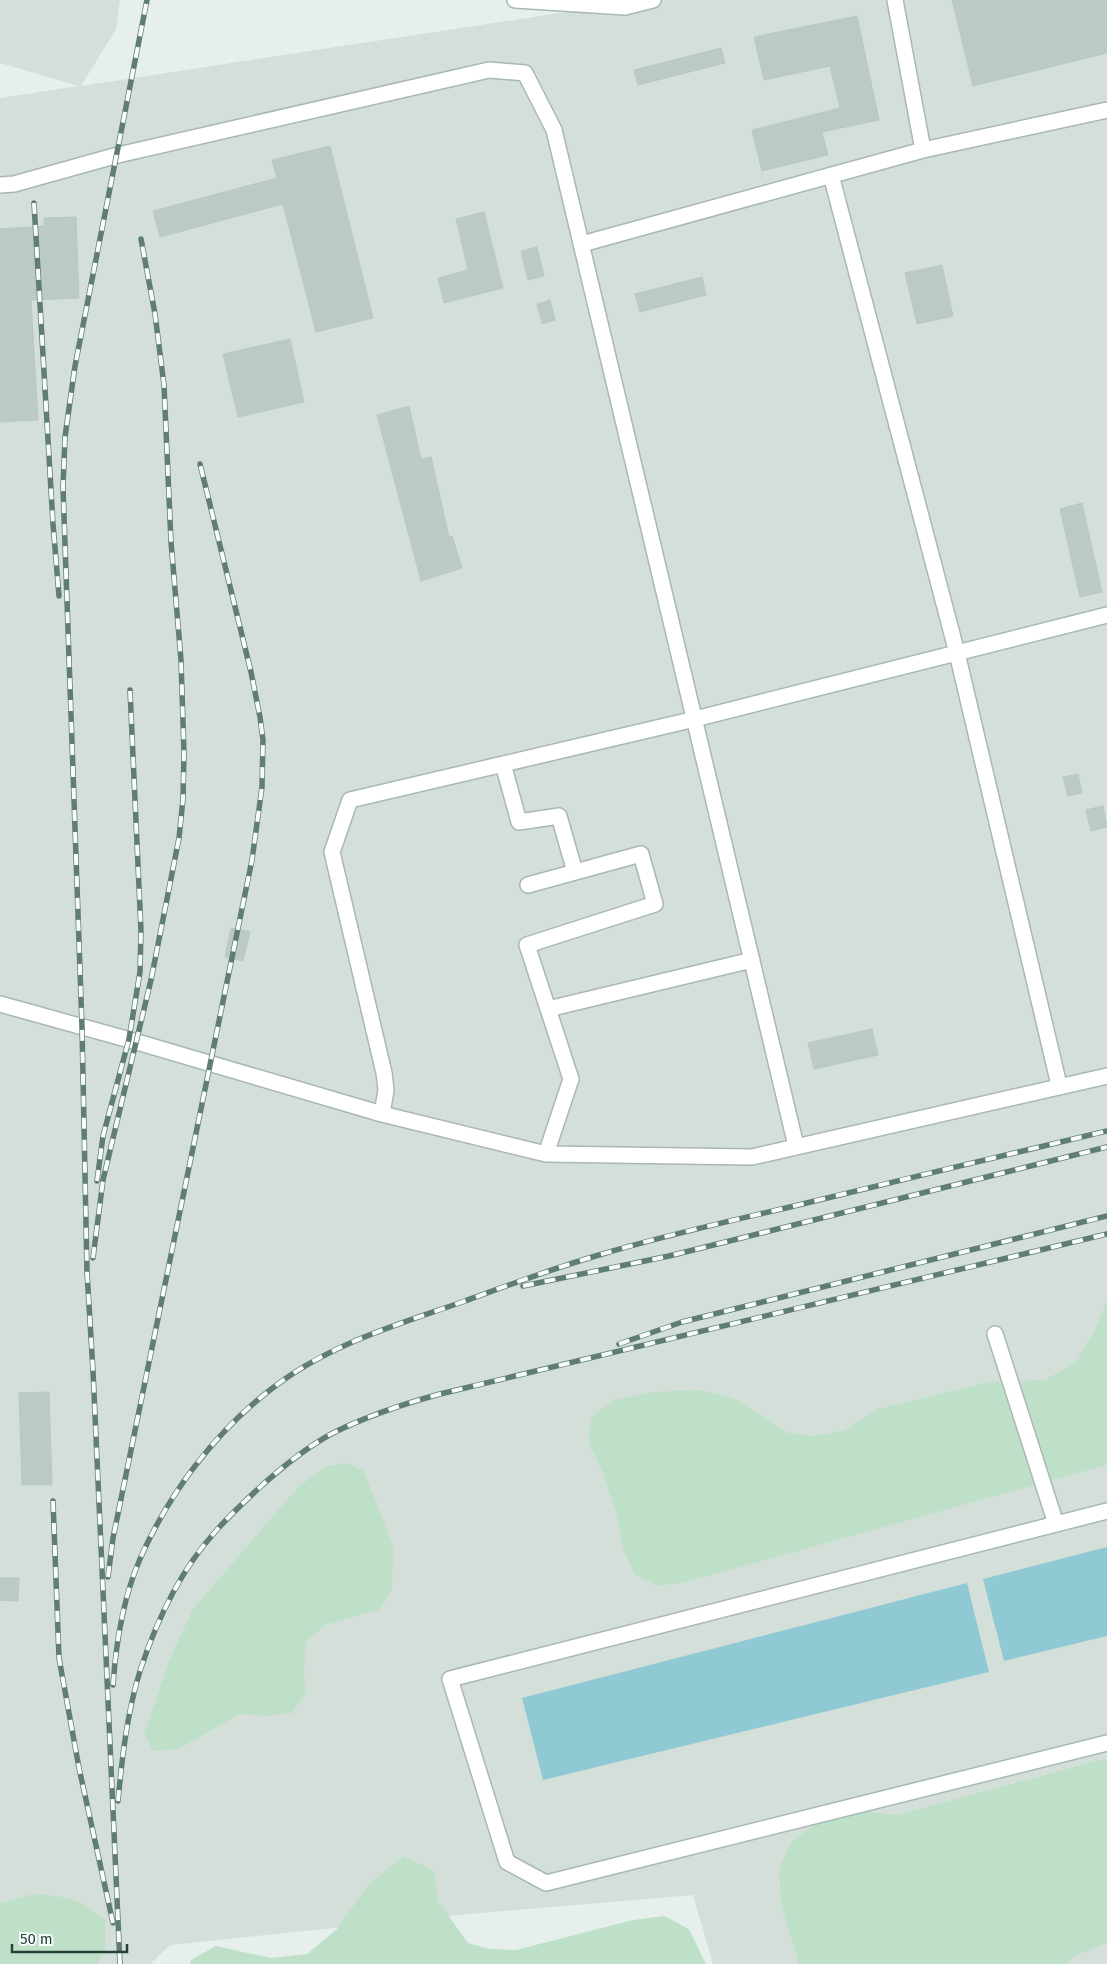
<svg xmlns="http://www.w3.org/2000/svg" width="1107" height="1964" font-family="'Fira Sans',sans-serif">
  <rect width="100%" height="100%" fill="#e6efeb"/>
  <path fill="#d4dfda" d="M0,0H120L116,29L81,86L645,0H1107V1964H713L693,1895L458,1915L170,1945L150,1964H0V98L79,86L0,63Z"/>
  <path fill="#bfe0c8" d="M1107,1300V1465L686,1582L658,1586L635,1574L623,1550L617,1515L602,1471L589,1443L591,1417L614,1400L652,1392L698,1390L722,1395L740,1401L788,1433L813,1436L845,1430L878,1409L989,1382L1045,1380L1077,1361L1095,1330Z
    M347,1463L364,1471L393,1546L392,1589L380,1609L325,1625L306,1642L304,1670L306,1693L292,1713L266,1716L240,1714L178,1749L153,1751L144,1734L169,1661L193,1609L299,1486L328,1466Z
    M1107,1758V1943L1072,1957L1067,1964H799L781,1904L779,1869L791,1842L820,1821L857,1811L897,1815Z
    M404,1856L434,1871L438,1901L468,1943L489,1949L516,1950L633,1920L664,1916L689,1929L706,1964H190L191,1960L216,1946L271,1958L307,1954L337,1929L368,1885Z
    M33,1894C66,1896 79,1898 105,1920V1948L97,1964H0V1903Z"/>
  <path fill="#8ec9d4" d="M1107,1547V1636L1004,1661L983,1579Z
    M967,1583L989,1672L543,1780L522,1698Z"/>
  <path fill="#bbcac4" stroke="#b8c9c2" d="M952,0H1107V53L973,86Z
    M857,16L879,120L822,132L828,155L762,171L752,130L840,108L830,66L764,80L754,37Z
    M721,48L725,63L638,85L634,70Z
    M330,146L373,318L316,332L283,204L160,237L153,211L277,178L272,160Z
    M484,212L503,288L444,303L438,278L468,270L456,219Z
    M76,217L79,298L31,300L38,420L0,422V229L44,226V218Z
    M537,247L544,276L528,280L521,251Z
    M942,265L953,316L917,324L905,273Z
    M702,277L706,295L640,312L635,294Z
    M550,300L555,320L542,324L537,304Z
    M290,339L304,402L238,417L223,354Z
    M409,406L421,459L431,457L449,537L452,536L462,568L421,581L377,415Z
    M1082,503L1102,592L1080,597L1060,509Z
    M1078,774L1082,793L1068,796L1063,777Z
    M1103,806L1107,827L1091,831L1086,810Z
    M231,928L250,932L243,961L225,957Z
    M872,1029L878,1055L814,1069L808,1043Z
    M49,1392L52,1485H22L19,1393Z
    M0,1578H19L18,1601L0,1600Z"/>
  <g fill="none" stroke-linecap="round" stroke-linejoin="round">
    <defs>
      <path id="minor" d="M515,0L625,7L653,0
        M895,0L923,150
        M831,175L957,653L1059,1085
        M0,185L14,184L118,155L489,70L525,73L554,130L796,1146
        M582,244L923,150L1107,110
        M503,764L519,822L559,816L575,872
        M528,885L641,854L655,904L527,945L571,1079L546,1154
        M0,1004L137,1042L382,1114L546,1154L752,1157L1107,1076
        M548,1009L752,960
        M382,1114L386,1090L384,1073L332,852L350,800L695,719L1107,615
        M995,1334L1056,1524
        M1107,1511L450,1679L507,1862L546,1883L1107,1743"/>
    </defs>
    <use href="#minor" stroke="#a8b8b2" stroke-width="18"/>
    <use href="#minor" stroke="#fff" stroke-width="15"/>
    <defs>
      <path id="rail" d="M34,203L53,524L59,596
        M97,1181L103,1136L129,1039L140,972L141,931L130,690
        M93,1258L103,1180L151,980L179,838L183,799L184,753L181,660L171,542L164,385L155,314L141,239
        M523,1286L669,1256L1107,1147
        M619,1344L682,1322L1107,1216
        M53,1501L59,1658L79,1768L113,1923
        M108,1577L113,1538L252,860L262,787L263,740L260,717L251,672L200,464
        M113,1685C116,1643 123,1598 140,1559C168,1495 214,1433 270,1390C328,1344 397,1325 465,1301C509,1285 554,1268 599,1255C662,1236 726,1222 790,1207C896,1181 1001,1156 1107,1131
        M118,1801C122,1758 127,1713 140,1671C156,1622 180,1571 215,1532C228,1517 243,1503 258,1489C281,1468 305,1448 333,1433C367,1416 403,1404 440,1394L1107,1234
        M120,1964L93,1371L87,1272L82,1027L63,487L65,437L75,366L147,0"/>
    </defs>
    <use href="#rail" stroke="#5f7d75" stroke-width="5.5"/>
    <use href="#rail" stroke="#f7fbf9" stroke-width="4" stroke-dasharray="11" stroke-linecap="butt"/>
  </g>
  <path d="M12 1944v8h115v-8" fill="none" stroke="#24423a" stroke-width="2.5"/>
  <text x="20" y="1944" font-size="15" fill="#24423a" stroke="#f7fbf9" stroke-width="4" paint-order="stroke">50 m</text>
</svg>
